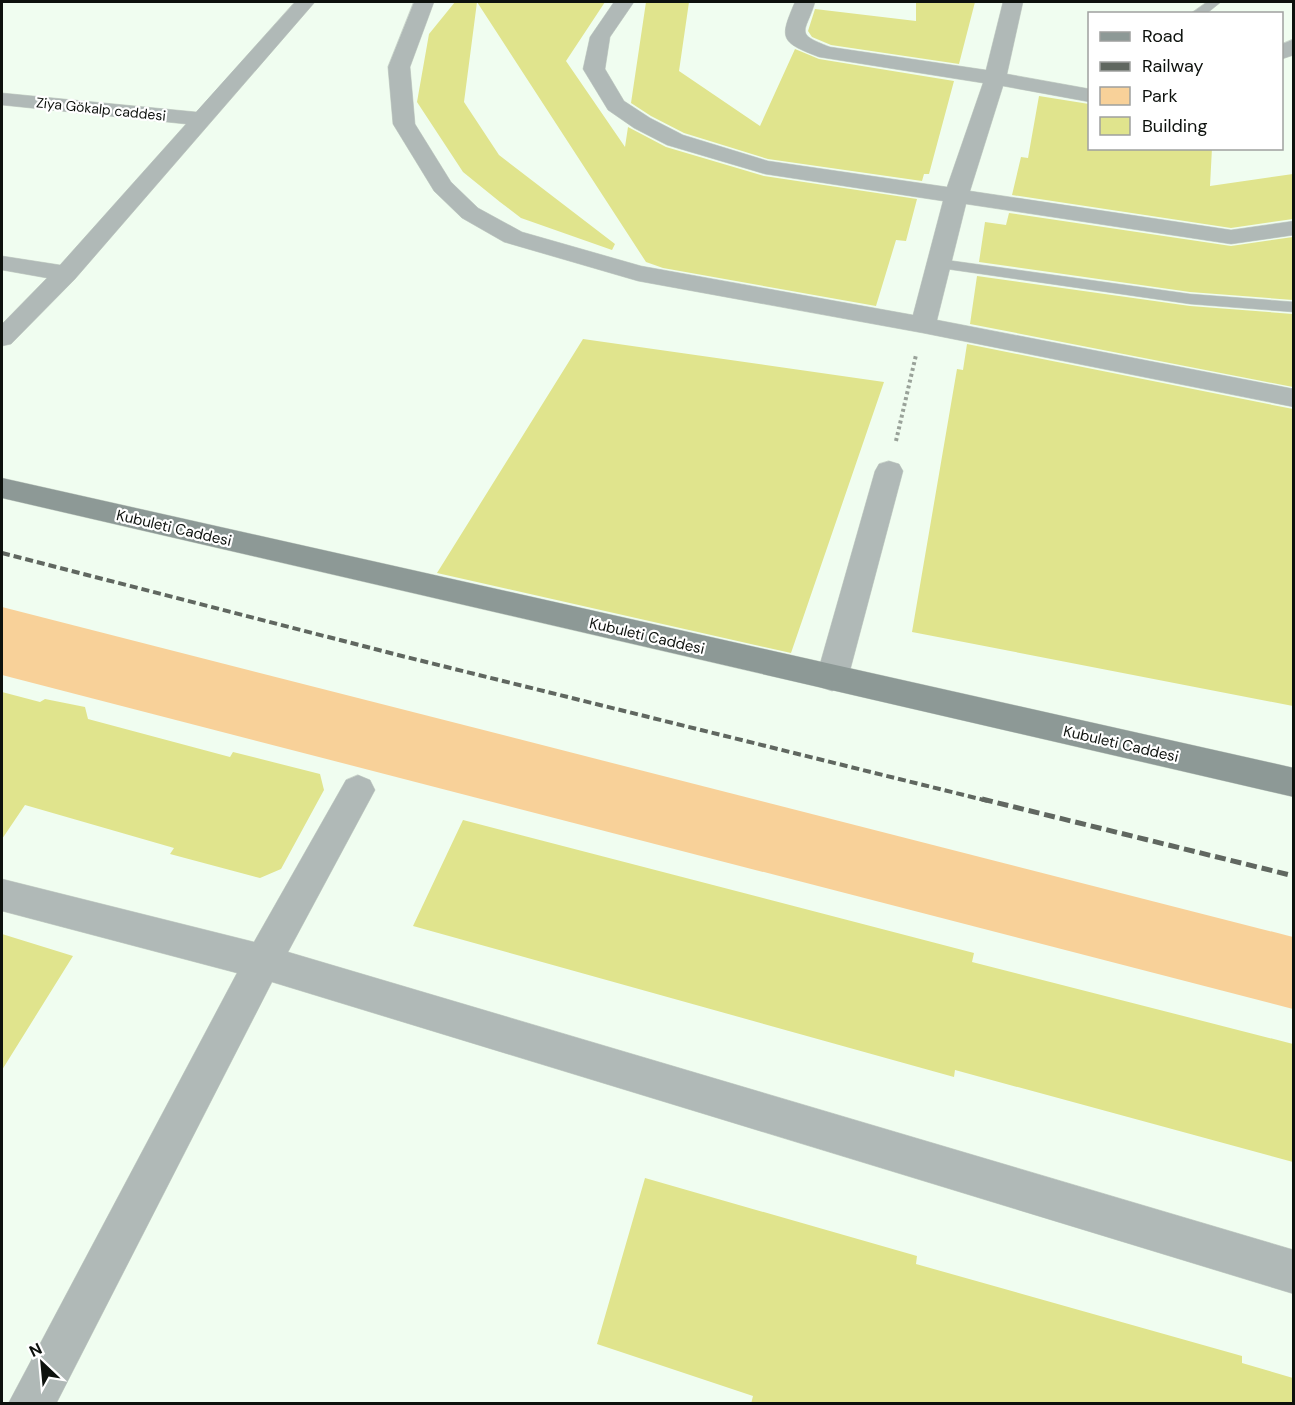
<svg xmlns="http://www.w3.org/2000/svg" width="1295" height="1405" font-family="'DM Sans',sans-serif">
  <rect width="100%" height="100%" fill="#f0fdf0"/>
  <path fill="#f8d199" d="M2,607L1293,937V1009L2,675Z"/>
  <path fill="#e0e48d" d="M455,2H477L464,102L499,155L615,244L612,250L521,218L500,202L463,172L417,102L429,34Z
    M477,2H605L566,61L625,147L628,127L666,147L764,176L917,199L906,241L896,240L876,306L663,268L646,262Z
    M646,2H689L679,71L760,126L795,49L819,59L954,81L929,174H924L922,181L768,159L684,133L651,116L631,103Z
    M916,2H975L959,64L831,45L812,37L808,31L815,9L916,21Z
    M1039,96L1089,104V148H1212L1210,186L1293,174V219L1231,228L1012,195L1021,157L1028,158Z
    M1009,213L1231,246L1293,237V300L1190,292L979,262L985,222L1006,225Z
    M977,276L1190,306L1293,314V387L970,324Z
    M583,339L884,382L791,653L437,573Z
    M967,344L1293,409V706L912,632L957,369L963,370Z
    M2,692L40,702L45,699L85,707L88,719L230,757L233,752L320,774L324,790L281,869L260,878L170,854L174,848L25,805L2,839Z
    M463,820L974,953L972,962L1293,1044V1162L955,1070L954,1077L413,926Z
    M2,934L73,956L2,1070Z
    M645,1178L917,1256L916,1264L1242,1356V1363L1293,1378V1404H751L753,1396L597,1344Z"/>
  <g fill="none" stroke-linecap="round" stroke-linejoin="round">
    <defs>
      <path id="lane" d="M1207,2H1221L1206,14H1190Z
        M939,259L1190,294L1294,302V312L1190,304L933,267L931,264L933,261Z"/>
      <path id="street" d="M295,2H315L75,279L11,344L2,346V324L47,278L2,270V256L60,265L186,124L2,105V93L196,112Z
        M414,2H434L410,67L415,124L451,182L478,208L522,232L641,266L913,315L943,201L765,174L667,145L634,128L608,110L583,69L590,37L614,2H634L610,37L605,69L624,101L650,118L683,135L768,161L947,187L983,83L819,57C780,42 779,39 795,2H815C806,33 793,33 830,47L986,70L1003,2H1023L1007,74L1090,89V102L1003,86L970,191L1231,230L1294,221V235L1231,244L966,204L937,320L1294,389V407L923,333L638,281L504,242L462,218L434,191L393,124L388,67Z
        M1294,39V55L1282,59V44Z
        M889,461L899,464L903,471L848,678L844,687L832,691L820,687L816,678L875,471L879,464Z
        M358,775L370,780L375,790L288,952L1294,1250V1294L272,982L56,1404H8L237,973L2,911V879L254,942L346,780Z"/>
      <path id="secondary" d="M2,478L1294,768V797L2,498Z"/>
    </defs>
    <use href="#lane" stroke="#ccd7cc" stroke-width="1"/>
    <use href="#street" stroke="#ccd7cc" stroke-width="1"/>
    <use href="#secondary" stroke="#ccd7cc" stroke-width="1"/>
    <path stroke="#99a299" stroke-width="4" stroke-dasharray="3 3" stroke-linecap="butt" d="M896,441L916,355"/>
    <use href="#lane" fill="#b0b9b7" fill-rule="evenodd"/>
    <use href="#street" fill="#b0b9b7" fill-rule="evenodd"/>
    <use href="#secondary" fill="#8d9996" fill-rule="evenodd"/>
    <path stroke="#606760" stroke-width="4" stroke-dasharray="8 4" stroke-linecap="butt" d="M2,553L398,655L988,801"/>
    <path stroke="#606760" stroke-width="5" stroke-dasharray="11 5" stroke-linecap="butt" d="M982,799L1294,876"/>
  </g>
  <g text-anchor="middle" stroke-width="4.5" stroke-linejoin="round" paint-order="stroke">
    <g font-size="14" fill="#0d110d" stroke="#fff">
      <text transform="translate(101 109) rotate(6)" y="5">Ziya Gökalp caddesi</text>
    </g>
    <g font-size="15" fill="#0d110d" stroke="#fff">
      <text transform="translate(174 528) rotate(13)" y="5">Kubuleti Caddesi</text>
      <text transform="translate(647 636) rotate(13)" y="5">Kubuleti Caddesi</text>
      <text transform="translate(1121 744) rotate(13)" y="5">Kubuleti Caddesi</text>
    </g>
  </g>
  <rect width="1295" height="1405" fill="none" stroke="#0d110d" stroke-width="6"/>
  <rect x="1088" y="12" width="195" height="138" fill="#ffffff" stroke="#9ea09e" stroke-width="1.5"/>
  <rect x="1100" y="32" width="30" height="9" fill="#8d9996" stroke="#9ea09e" stroke-width="1.5"/>
  <text x="1142" y="42" font-size="18" fill="#0d110d">Road</text>
  <rect x="1100" y="62" width="30" height="9" fill="#606760" stroke="#9ea09e" stroke-width="1.5"/>
  <text x="1142" y="72" font-size="18" fill="#0d110d">Railway</text>
  <rect x="1100" y="87" width="30" height="18" fill="#f8d199" stroke="#9ea09e" stroke-width="1.5"/>
  <text x="1142" y="102" font-size="18" fill="#0d110d">Park</text>
  <rect x="1100" y="117" width="30" height="18" fill="#e0e48d" stroke="#9ea09e" stroke-width="1.5"/>
  <text x="1142" y="132" font-size="18" fill="#0d110d">Building</text>
  <g transform="translate(42 1363) rotate(334)" stroke="#ffffff" stroke-width="4.5" paint-order="stroke">
  <path d="M0-4.5L10 22L0 15L-10 22Z" fill="#0d110d"/>
  <text y="-9" font-size="16" font-weight="bold" text-anchor="middle" fill="#0d110d">N</text>
  </g>
</svg>
